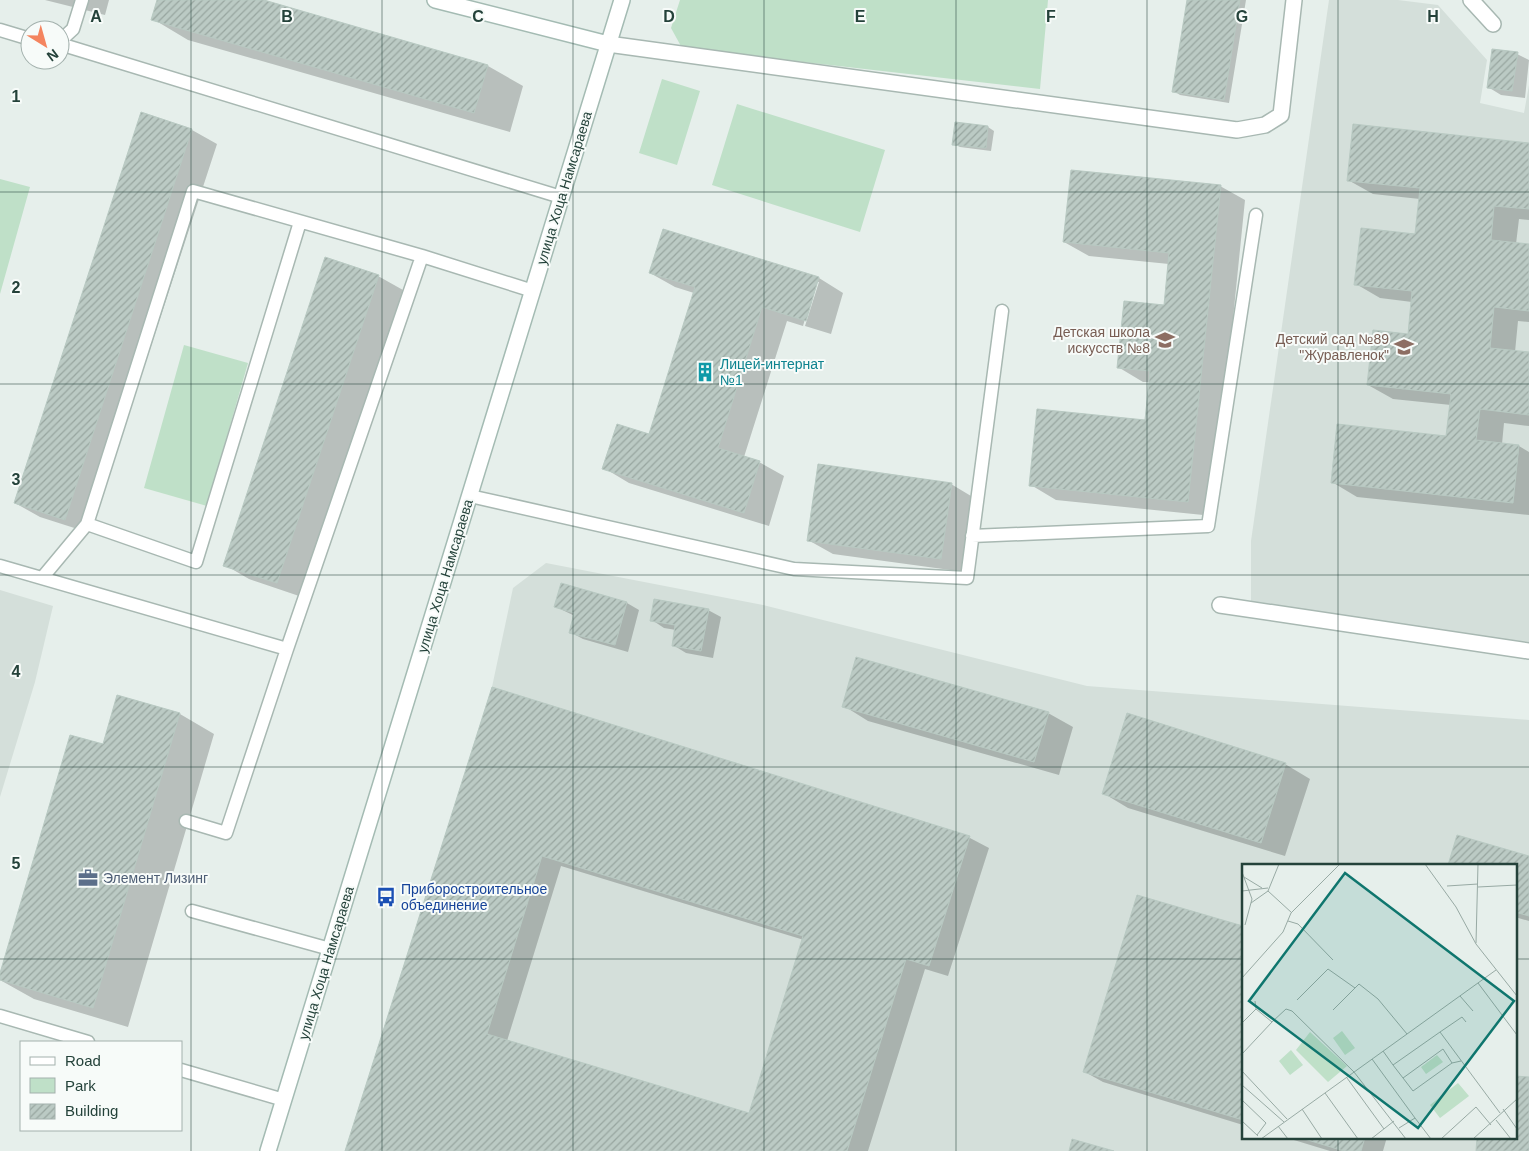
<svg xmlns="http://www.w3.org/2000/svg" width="1529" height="1151" font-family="Helvetica,sans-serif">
  <defs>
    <pattern id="building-hatch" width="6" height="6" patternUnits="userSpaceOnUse" patternTransform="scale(1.25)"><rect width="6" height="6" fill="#bbcac4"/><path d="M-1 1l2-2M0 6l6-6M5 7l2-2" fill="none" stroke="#98a6a0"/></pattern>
  </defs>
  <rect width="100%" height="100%" fill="#e6efeb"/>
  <path fill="#d4dfda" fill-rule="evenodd" d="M1329,0H1398L1438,5L1487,60L1480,103L1524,113L1529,85V642L1251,612V541Z
    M546,563L763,605L1087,686L1529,720V1151H345L492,687L513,588ZM1243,865H1515V1137H1243Z
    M0,590L53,606L35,682L0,797Z"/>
  <path fill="#bfe0c8" d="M680,0H1048L1040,89L682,48L671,28Z
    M662,79L700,91L677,165L639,153Z
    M737,104L885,150L860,232L712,185Z
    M0,179L30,187L0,294Z
    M184,345L248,363L207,506L144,488Z"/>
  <path fill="#0003" fill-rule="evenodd" d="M45,0H109L105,15Z
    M158,0H260L488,66L523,86L510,132L188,40L153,19Z
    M1189,0H1246L1229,103L1180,95L1174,91Z
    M1517,54L1529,60L1525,98L1501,95L1488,87Z
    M142,114L192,130L217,144L90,533L40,517L15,503Z
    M956,124L988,127L994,131L991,151L960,147L954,144Z
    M1529,144V220L1519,219L1516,244L1529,245V322L1518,321L1515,352L1529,353V426L1504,423L1502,444L1519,446L1529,452V515L1357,497L1332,482L1447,437L1451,405L1393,399L1368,385L1409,335L1412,302L1380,298L1356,284L1416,235L1420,199L1373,194L1348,180Z
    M1220,186L1245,200L1213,516L1056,500L1031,485L1146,421L1150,382H1143L1118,367L1165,306L1169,264L1089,256L1064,242Z
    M664,230L819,278L843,293L831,334L805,326L819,282H816L803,326L787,321L744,457L759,462L784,476L769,526L629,483L604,468L650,436L694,293L675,287L650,273Z
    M378,276L403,290L302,597L249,579L225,565Z
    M951,484L976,499L965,572L833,554L808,540Z
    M562,585L627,603L639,610L628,652L583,639L570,632L575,616L556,607Z
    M708,610L721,617L713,658L686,653L673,645L676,630L664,628L652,620Z
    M492,689L970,838L989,848L948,976L925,969L868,1151H347ZM561,866L804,940L750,1115L507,1041Z
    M844,706L1048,713L1073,727L1059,775L868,721Z
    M180,714L214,734L128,1027L34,999L0,980L103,746Z
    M1285,764L1310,779L1285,856L1128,808L1103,793Z
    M1529,857V921L1515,917V865Z
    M1243,928V1125L1103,1082L1085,1072Z
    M1284,1137H1387L1383,1151H1330Z"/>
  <path fill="url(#building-hatch)" stroke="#b8c9c2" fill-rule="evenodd" d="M157,0H264L488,65L474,113L151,20Z
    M1187,0H1240L1224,100L1172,92Z
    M1492,49L1518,52L1512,91L1487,88Z
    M141,112L192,129L65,520L14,503Z
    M955,122L988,126L986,148L952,145Z
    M1353,124L1529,143V209L1494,206L1491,240L1529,244V311L1494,307L1490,348L1529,352V415L1480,409L1476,440L1519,445L1513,503L1331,483L1337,424L1446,436L1451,394L1367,385L1373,330L1408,334L1412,291L1354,285L1361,228L1415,234L1420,188L1347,181Z
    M1071,170L1221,185L1188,502L1029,486L1037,409L1145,420L1150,371L1117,368L1124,301L1164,305L1169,253L1063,242Z
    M663,229L819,277L806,321L762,307L718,448L760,461L744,513L602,469L617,424L649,434L695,287L649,273Z
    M325,257L379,275L277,583L223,566Z
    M818,464L952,483L941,559L807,541Z
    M561,583L627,602L615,645L569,633L574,613L554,607Z
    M654,599L709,609L701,651L672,646L675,625L650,621Z
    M856,657L1049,712L1034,762L842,707Z
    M492,687L970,836L929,966L906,959L847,1151H345ZM542,856L803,936L749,1113L487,1034Z
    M117,695L180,713L93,1008L0,980V973L70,735L103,744Z
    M1127,713L1286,763L1261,843L1102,794Z
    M1457,835L1529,856V916L1515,912V865H1448Z
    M1137,895L1243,926V1120L1083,1072Z
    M1515,1076L1529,1077V1151H1476L1477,1137H1515Z
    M1298,1137H1365L1361,1151H1344Z
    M1072,1139L1114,1151H1069Z"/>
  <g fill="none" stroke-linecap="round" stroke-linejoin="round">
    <defs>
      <path id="lane" d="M0,30L30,39
        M60,41L73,29L82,0
        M60,44L561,197
        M470,496L794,569L967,578L1002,311
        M87,524L196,562L300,222
        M972,536L1208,526L1256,215
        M0,566L287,649L422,256L533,291
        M42,578L87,524L193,191L422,256
        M186,821L226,833L287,649
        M192,911L330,949
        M0,1016L88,1042
        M181,1070L284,1100"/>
      <path id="street" d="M1471,0L1493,24
        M608,44L1237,130L1265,125L1281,115L1294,0
        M1220,605L1529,651"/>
      <path id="secondary" d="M435,0L608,44
        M268,1151L622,0"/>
    </defs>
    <use href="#lane" stroke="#a8b8b2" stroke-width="15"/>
    <use href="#street" stroke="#a8b8b2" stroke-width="18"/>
    <use href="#secondary" stroke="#a4bbb3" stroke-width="18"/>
    <use href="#lane" stroke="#fff" stroke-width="12"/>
    <use href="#street" stroke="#fff" stroke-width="15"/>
    <use href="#secondary" stroke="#fff" stroke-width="15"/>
  </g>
  <path fill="none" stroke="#24423a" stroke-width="1" stroke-opacity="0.55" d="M191,0V1151M382,0V1151M573,0V1151M764,0V1151M956,0V1151M1147,0V1151M1338,0V865M0,192H1529M0,384H1529M0,575H1529M0,767H1529M0,959H1243M1515,959H1529M1338,1137V1151"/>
  <defs>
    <symbol id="school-bare" viewBox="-9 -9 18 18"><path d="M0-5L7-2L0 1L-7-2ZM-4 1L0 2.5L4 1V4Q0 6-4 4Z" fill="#8d6e63" stroke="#f7fbf9" stroke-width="2.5" paint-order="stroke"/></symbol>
    <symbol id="building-bare" viewBox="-9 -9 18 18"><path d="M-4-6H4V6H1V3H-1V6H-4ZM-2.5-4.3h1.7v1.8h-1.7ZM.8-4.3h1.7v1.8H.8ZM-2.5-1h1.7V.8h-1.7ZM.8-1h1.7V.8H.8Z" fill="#0f9aa8" stroke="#f7fbf9" stroke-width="2.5" paint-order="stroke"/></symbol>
    <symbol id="office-bare" viewBox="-9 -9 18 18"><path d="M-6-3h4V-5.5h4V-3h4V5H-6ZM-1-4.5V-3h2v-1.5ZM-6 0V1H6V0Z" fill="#5c6f8a" stroke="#f7fbf9" stroke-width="2.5" paint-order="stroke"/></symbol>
    <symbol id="bus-bare" viewBox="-9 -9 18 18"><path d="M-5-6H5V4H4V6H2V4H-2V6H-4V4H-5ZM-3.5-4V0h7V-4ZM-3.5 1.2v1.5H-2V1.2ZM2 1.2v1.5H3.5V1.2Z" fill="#1a4fb4" stroke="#f7fbf9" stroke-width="2.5" paint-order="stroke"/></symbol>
  </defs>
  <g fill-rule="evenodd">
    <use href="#school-bare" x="1151" y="326" width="28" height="28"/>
    <use href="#school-bare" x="1390" y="333" width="28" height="28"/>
    <use href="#building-bare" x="691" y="358" width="28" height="28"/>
    <use href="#office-bare" x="74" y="864" width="28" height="28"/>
    <use href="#bus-bare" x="372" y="883" width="28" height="28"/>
  </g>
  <g text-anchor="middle" stroke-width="4" stroke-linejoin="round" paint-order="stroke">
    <g font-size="14" fill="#24423a" stroke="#f7fbf9">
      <text transform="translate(564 188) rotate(-73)" y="5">улица Хоца Намсараева</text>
      <text transform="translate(445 576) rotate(-73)" y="5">улица Хоца Намсараева</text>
      <text transform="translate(326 963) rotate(-73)" y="5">улица Хоца Намсараева</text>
    </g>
    <g font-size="14" fill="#785e54" stroke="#f7fbf9" text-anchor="end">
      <text x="1150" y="337">Детская школа<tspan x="1150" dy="16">искусств №8</tspan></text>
      <text x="1389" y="344">Детский сад №89<tspan x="1389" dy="16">"Журавленок"</tspan></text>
    </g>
    <g font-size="14" fill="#0d838f" stroke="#f7fbf9" text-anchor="start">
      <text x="720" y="369">Лицей-интернат<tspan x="720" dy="16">№1</tspan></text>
    </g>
    <g font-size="14" fill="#4e5e75" stroke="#f7fbf9" text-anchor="start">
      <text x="103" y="883">Элемент Лизинг</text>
    </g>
    <g font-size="14" fill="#164399" stroke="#f7fbf9" text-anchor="start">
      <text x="401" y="894">Приборостроительное<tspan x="401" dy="16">объединение</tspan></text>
    </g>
  </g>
  <g transform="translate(1242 864)">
    <rect width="275" height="275" fill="#e6efeb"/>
    <path d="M100,167L113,184L103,191L91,174ZM68,168L105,202L86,218L54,186ZM49,186L61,201L48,211L37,197ZM195,191L201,198L184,210L179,203ZM216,219L227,232L198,254L188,241Z" fill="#bfe0c8"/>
    <path fill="none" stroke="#98aaa4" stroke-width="1" d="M37,0L26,27L50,49M183,0L214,43L234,80L275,132M0,8L10,35L3,61M2,13L20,24M205,22L236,20M236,23L275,21M0,27L26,24M9,39L26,27M46,57L56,60L91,96M234,79L236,0M0,114L41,68L49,49L98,0M236,119L275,171M218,132L231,147M55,136L86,105L113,124M13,137L14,145L30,158L44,145L50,147L112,208L164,275M91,146L117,120L136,135L165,170M0,159L14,145M198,168L220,153L224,158M141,187L151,201L198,168L258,249M0,190L30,158M130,195L173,254M151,201L171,227L210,199L219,197M0,207L45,255M105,214L142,265M161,214L201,185L210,199M0,221L42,258M83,229L116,275M0,236L24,259L15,271M60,245L80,275M261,245L275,265M254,256L269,275M0,257L16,272M36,262L46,275M157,264L173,254L189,275M19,275L254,106M129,275L152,257M199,275L234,243L249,261M231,275L275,235"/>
    <path fill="#0f766e" fill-opacity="0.15" stroke="#0f766e" stroke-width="2.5" d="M103,9L272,137L176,264L7,137Z"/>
    <rect width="275" height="275" fill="none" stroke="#24423a" stroke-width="2.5"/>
  </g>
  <g font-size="16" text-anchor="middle" font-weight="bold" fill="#24423a" stroke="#f7fbf9" stroke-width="4" stroke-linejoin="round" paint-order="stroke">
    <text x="96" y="22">A</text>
    <text x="287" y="22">B</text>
    <text x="478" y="22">C</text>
    <text x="669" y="22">D</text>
    <text x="860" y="22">E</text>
    <text x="1051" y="22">F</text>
    <text x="1242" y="22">G</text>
    <text x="1433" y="22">H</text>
    <text x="16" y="102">1</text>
    <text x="16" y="293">2</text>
    <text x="16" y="485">3</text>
    <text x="16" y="677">4</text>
    <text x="16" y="869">5</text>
  </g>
  <rect x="20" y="1041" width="162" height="90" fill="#f7fbf9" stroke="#a3b1ad"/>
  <rect x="30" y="1057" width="25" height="8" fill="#ffffff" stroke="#a3b1ad"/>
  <text x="65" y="1066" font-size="15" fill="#24423a">Road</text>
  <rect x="30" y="1078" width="25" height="15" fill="#bfe0c8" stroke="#a3b1ad"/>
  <text x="65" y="1091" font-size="15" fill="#24423a">Park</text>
  <rect x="30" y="1104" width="25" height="15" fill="url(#building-hatch)" stroke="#a3b1ad"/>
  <text x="65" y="1116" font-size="15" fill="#24423a">Building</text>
  <g transform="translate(45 45) rotate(143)"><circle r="24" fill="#f7fbf9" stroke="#a3b1ad"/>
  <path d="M0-4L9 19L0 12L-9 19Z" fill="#f4845f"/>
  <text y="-8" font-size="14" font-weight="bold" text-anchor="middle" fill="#24423a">N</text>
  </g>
</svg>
